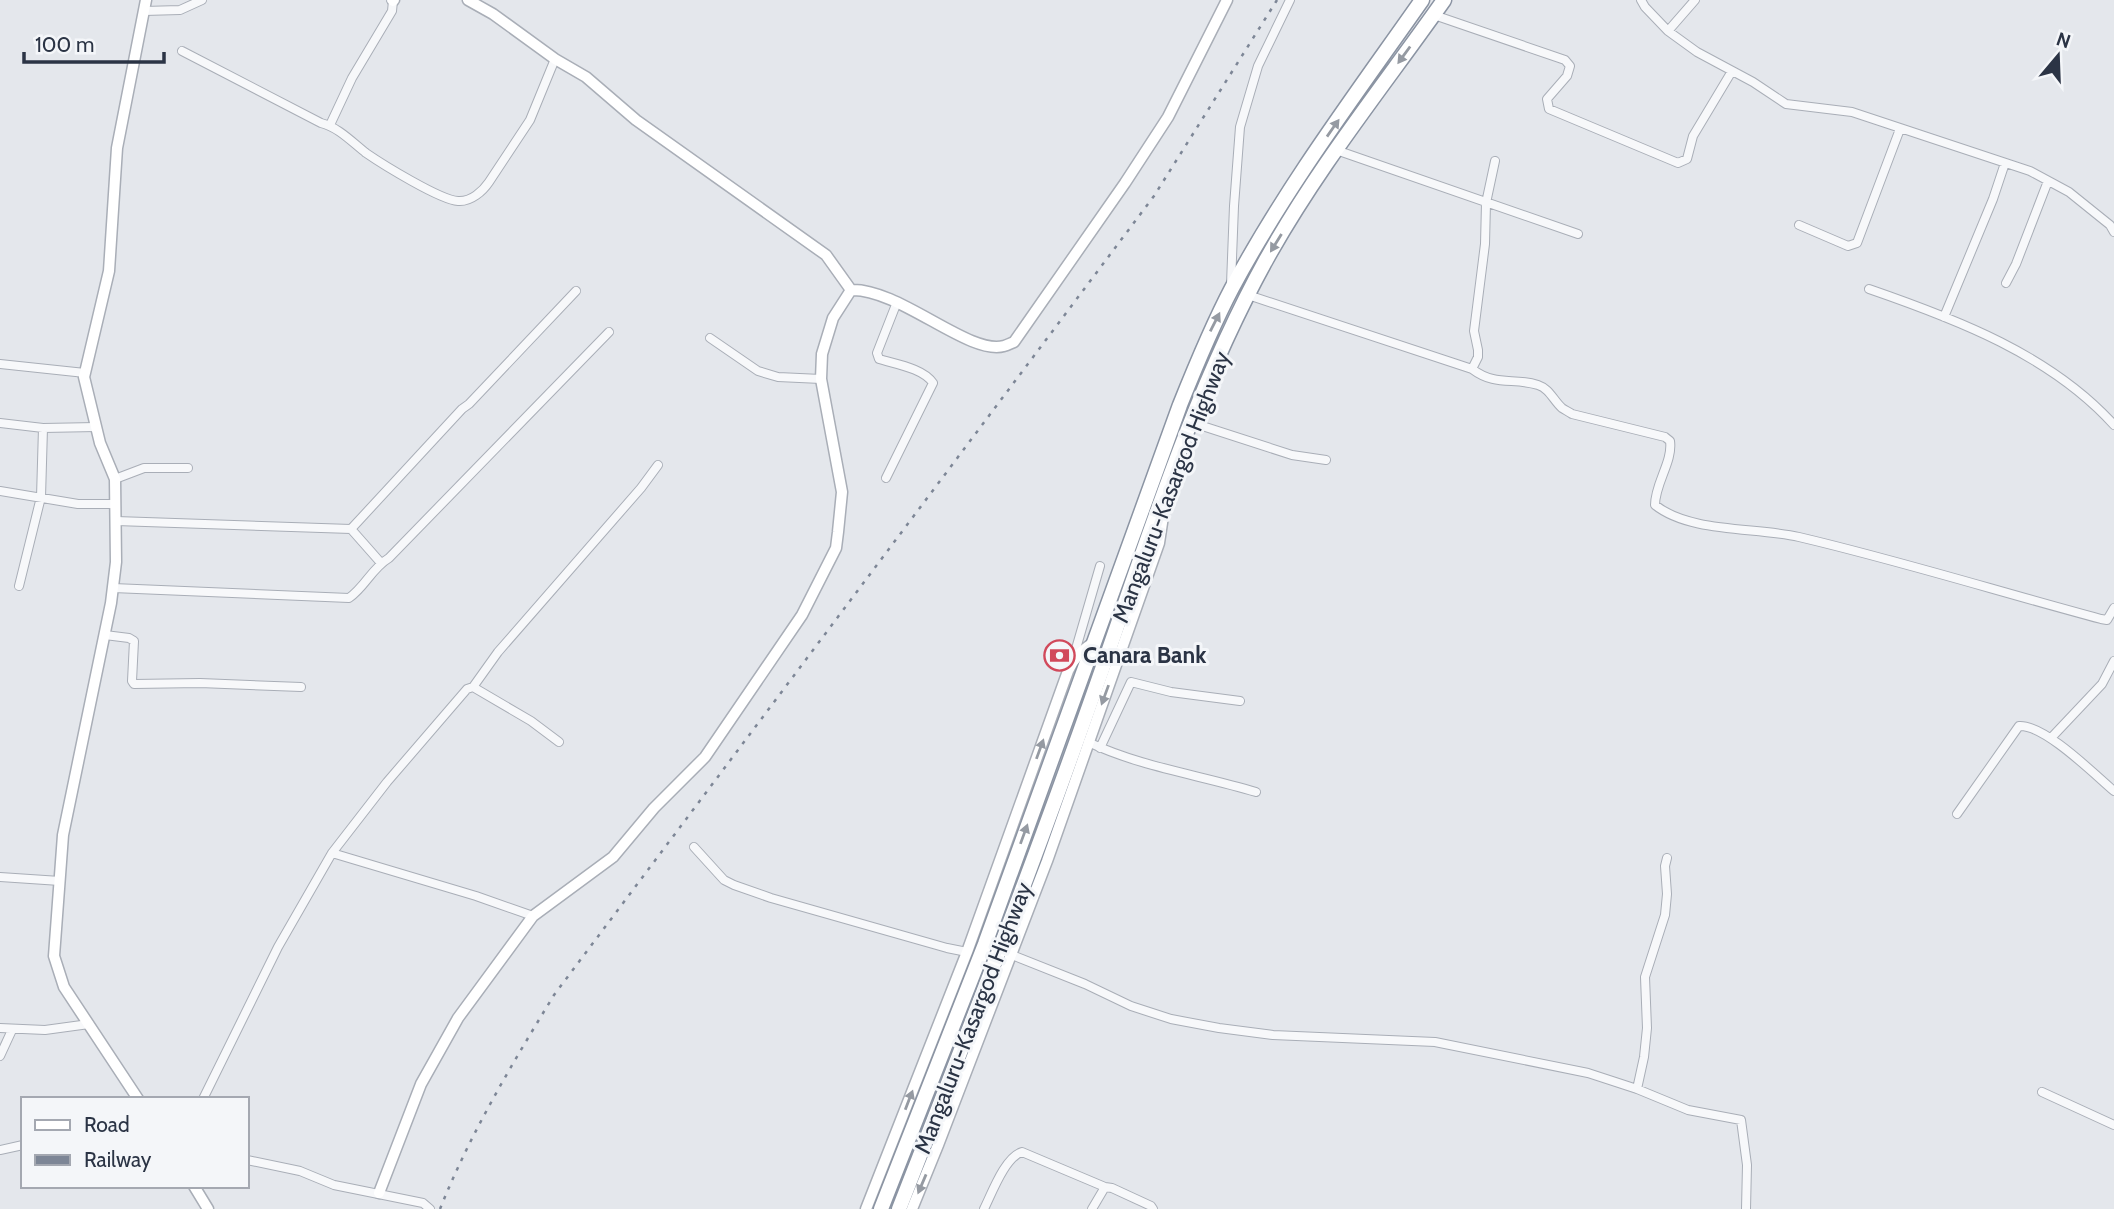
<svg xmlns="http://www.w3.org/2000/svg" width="2114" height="1209" font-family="Cabin,sans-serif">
  <rect width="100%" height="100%" fill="#e4e7ec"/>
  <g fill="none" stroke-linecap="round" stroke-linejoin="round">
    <defs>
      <path id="street" d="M1641,0L1645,7L1668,31L1697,52L1753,82L1786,104L1852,112L2030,171L2069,192L2110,225L2114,232
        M144,11L180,10L202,0
        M1434,15L1565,60L1570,66L1567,76L1547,99L1549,109L1678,163L1687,159L1693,136L1732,71
        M1668,31L1695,0
        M182,51L321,123C338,127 352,142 366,153C382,164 440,200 458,201C471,202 483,191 489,182L530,120L555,59
        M330,125L352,78L392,11L393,1L391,0
        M1336,150L1578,234
        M1799,225L1848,246L1857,243L1900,129
        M2006,283L2016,264L2048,181
        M1231,284L1234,206L1240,127L1258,66L1290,0
        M1869,289C1956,319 2051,355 2114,425
        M1248,295L1472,369C1496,387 1513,377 1538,385C1550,389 1553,400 1562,408C1565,410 1569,412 1572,414L1665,437L1670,441C1673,462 1655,483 1655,505C1690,533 1756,527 1799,537C1901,561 2000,592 2101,619L2107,620L2114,608
        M1944,317L1993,199L2005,163
        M710,338L758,371L778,377L821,379
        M0,364L85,373
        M1472,369L1478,357V350L1474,331L1485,244L1486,203L1495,161
        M1190,422L1292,455L1326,460
        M0,423L43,428L96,427
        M886,478L933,383C923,368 895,364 879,359L877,353L897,302
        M115,479L144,468H188
        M0,491L78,504H115
        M116,521L351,529L381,563
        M351,529L462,409L469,404L576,291
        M19,586L41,497L43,428
        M113,588L349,598C365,587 372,568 389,558L609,332
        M105,635L129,638L134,641L132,681L134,684L200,683L301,687
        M1073,659L1100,566
        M473,687L531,721L559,742
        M2051,738L2102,684L2114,661
        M1088,742C1141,767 1200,775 1256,792
        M1100,748L1131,682L1171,692L1240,701
        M1957,814L2019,726C2044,724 2094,774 2114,791
        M694,847L724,880L734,885L771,898L947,948L967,952
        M332,853L476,896L533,916
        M0,877L60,881
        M1007,953L1085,984L1131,1006L1171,1019L1219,1028L1273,1035L1435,1042L1588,1073L1637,1089L1688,1110L1741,1120L1747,1165L1746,1209
        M0,1028L45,1030L89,1024
        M0,1056L12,1030
        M1637,1089L1644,1057L1647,1028L1645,977L1665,915L1667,894L1665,866L1667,858
        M2042,1092L2114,1125
        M203,1099L278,947L332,853L387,782L467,689L473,687L498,652L641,488L658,465
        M0,1150L23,1145
        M247,1160L300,1171L334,1185L423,1203L430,1209
        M984,1209C992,1193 1005,1157 1022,1152L1105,1187L1112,1188L1151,1206L1153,1209
        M1092,1209L1105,1187"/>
      <path id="secondary" d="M468,0L493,14L555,59L586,77L636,120L826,255L851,290
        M393,1L394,0
        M851,290C899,288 969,356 1004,346C1008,345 1011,343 1014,342L1125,183L1168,117L1227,0
        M138,1099L64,987L54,956L63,835L111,603L116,562L115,479L100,443L84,377L109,271L117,148L146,0
        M194,1186L208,1209
        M379,1193L421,1084L458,1018L533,916L613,857L654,808L705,757L802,615L836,548L838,532L842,492L821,379L822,354L833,318L851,290
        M866,1209L967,952L1068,671C1074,658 1081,651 1093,643
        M912,1209L938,1145L1047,861L1159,543L1165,503"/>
      <path id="highway" d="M881,1209L985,944L1180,405C1196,365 1212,326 1232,288C1286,187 1356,94 1422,0
        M899,1209C966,1038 1032,868 1093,695C1145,549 1191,396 1266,260C1317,168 1384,85 1444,0"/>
    </defs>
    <use href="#street" stroke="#a9aeb7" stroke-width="10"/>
    <use href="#secondary" stroke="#a9aeb7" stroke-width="13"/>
    <use href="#highway" stroke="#8b94a3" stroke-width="17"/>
    <use href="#street" stroke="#f7f8fa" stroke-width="8"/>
    <use href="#secondary" stroke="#fff" stroke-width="10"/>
    <use href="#highway" stroke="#fff" stroke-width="14"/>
    <path stroke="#7d8696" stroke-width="2.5" stroke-dasharray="3.5 7" stroke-linecap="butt" d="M440,1209C470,1134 512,1064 554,995L1154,196L1277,0"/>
  </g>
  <defs><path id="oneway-solid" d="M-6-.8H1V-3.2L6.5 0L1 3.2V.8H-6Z" transform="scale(1.75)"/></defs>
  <g fill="#959aa2">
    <use href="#oneway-solid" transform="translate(1404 55) rotate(126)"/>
    <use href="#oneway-solid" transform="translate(1333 128) rotate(-55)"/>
    <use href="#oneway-solid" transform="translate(1276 243) rotate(122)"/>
    <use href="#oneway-solid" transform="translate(1215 322) rotate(-63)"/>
    <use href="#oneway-solid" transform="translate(1105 695) rotate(110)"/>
    <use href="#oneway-solid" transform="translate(1040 749) rotate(-70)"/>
    <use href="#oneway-solid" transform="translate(1024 834) rotate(-70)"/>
    <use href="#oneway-solid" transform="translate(909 1100) rotate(-69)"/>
    <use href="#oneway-solid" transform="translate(922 1184) rotate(113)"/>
  </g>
  <defs>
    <symbol id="bank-ring" viewBox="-11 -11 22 22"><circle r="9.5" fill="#f4f6f9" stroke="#d1495b" stroke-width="1.5"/><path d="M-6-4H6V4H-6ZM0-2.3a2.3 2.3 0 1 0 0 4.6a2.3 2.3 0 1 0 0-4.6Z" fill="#d1495b"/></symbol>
  </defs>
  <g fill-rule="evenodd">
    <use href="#bank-ring" x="1042" y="638" width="35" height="35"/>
  </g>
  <g text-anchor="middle" stroke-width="6" stroke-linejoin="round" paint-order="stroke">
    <g font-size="23" fill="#2b3445" stroke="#f4f6f9">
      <text transform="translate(1171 487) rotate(-69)" y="8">Mangaluru-Kasargod Highway</text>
      <text transform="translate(973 1018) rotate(-69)" y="8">Mangaluru-Kasargod Highway</text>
    </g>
    <g font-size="23" font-weight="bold" fill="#2b3445" stroke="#f4f6f9" text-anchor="start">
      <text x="1083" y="663">Canara Bank</text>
    </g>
  </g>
  <rect x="21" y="1097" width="228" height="91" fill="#f4f6f9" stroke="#a4a8b1" stroke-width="2"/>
  <rect x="35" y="1120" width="35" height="10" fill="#ffffff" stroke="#a4a8b1" stroke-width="2"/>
  <text x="84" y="1132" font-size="21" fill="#2b3445">Road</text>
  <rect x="35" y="1155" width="35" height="10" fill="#7d8696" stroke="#a4a8b1" stroke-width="2"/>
  <text x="84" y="1167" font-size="21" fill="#2b3445">Railway</text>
  <g transform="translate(2058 56) rotate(19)" stroke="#f4f6f9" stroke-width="5" paint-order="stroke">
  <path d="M0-5L12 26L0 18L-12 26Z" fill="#2b3445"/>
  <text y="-10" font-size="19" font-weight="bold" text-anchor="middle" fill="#2b3445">N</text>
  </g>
  <path d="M24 52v10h140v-10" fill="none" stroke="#2b3445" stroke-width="3.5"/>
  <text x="35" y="52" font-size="21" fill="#2b3445" stroke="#f4f6f9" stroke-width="5" paint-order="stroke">100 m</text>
</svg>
